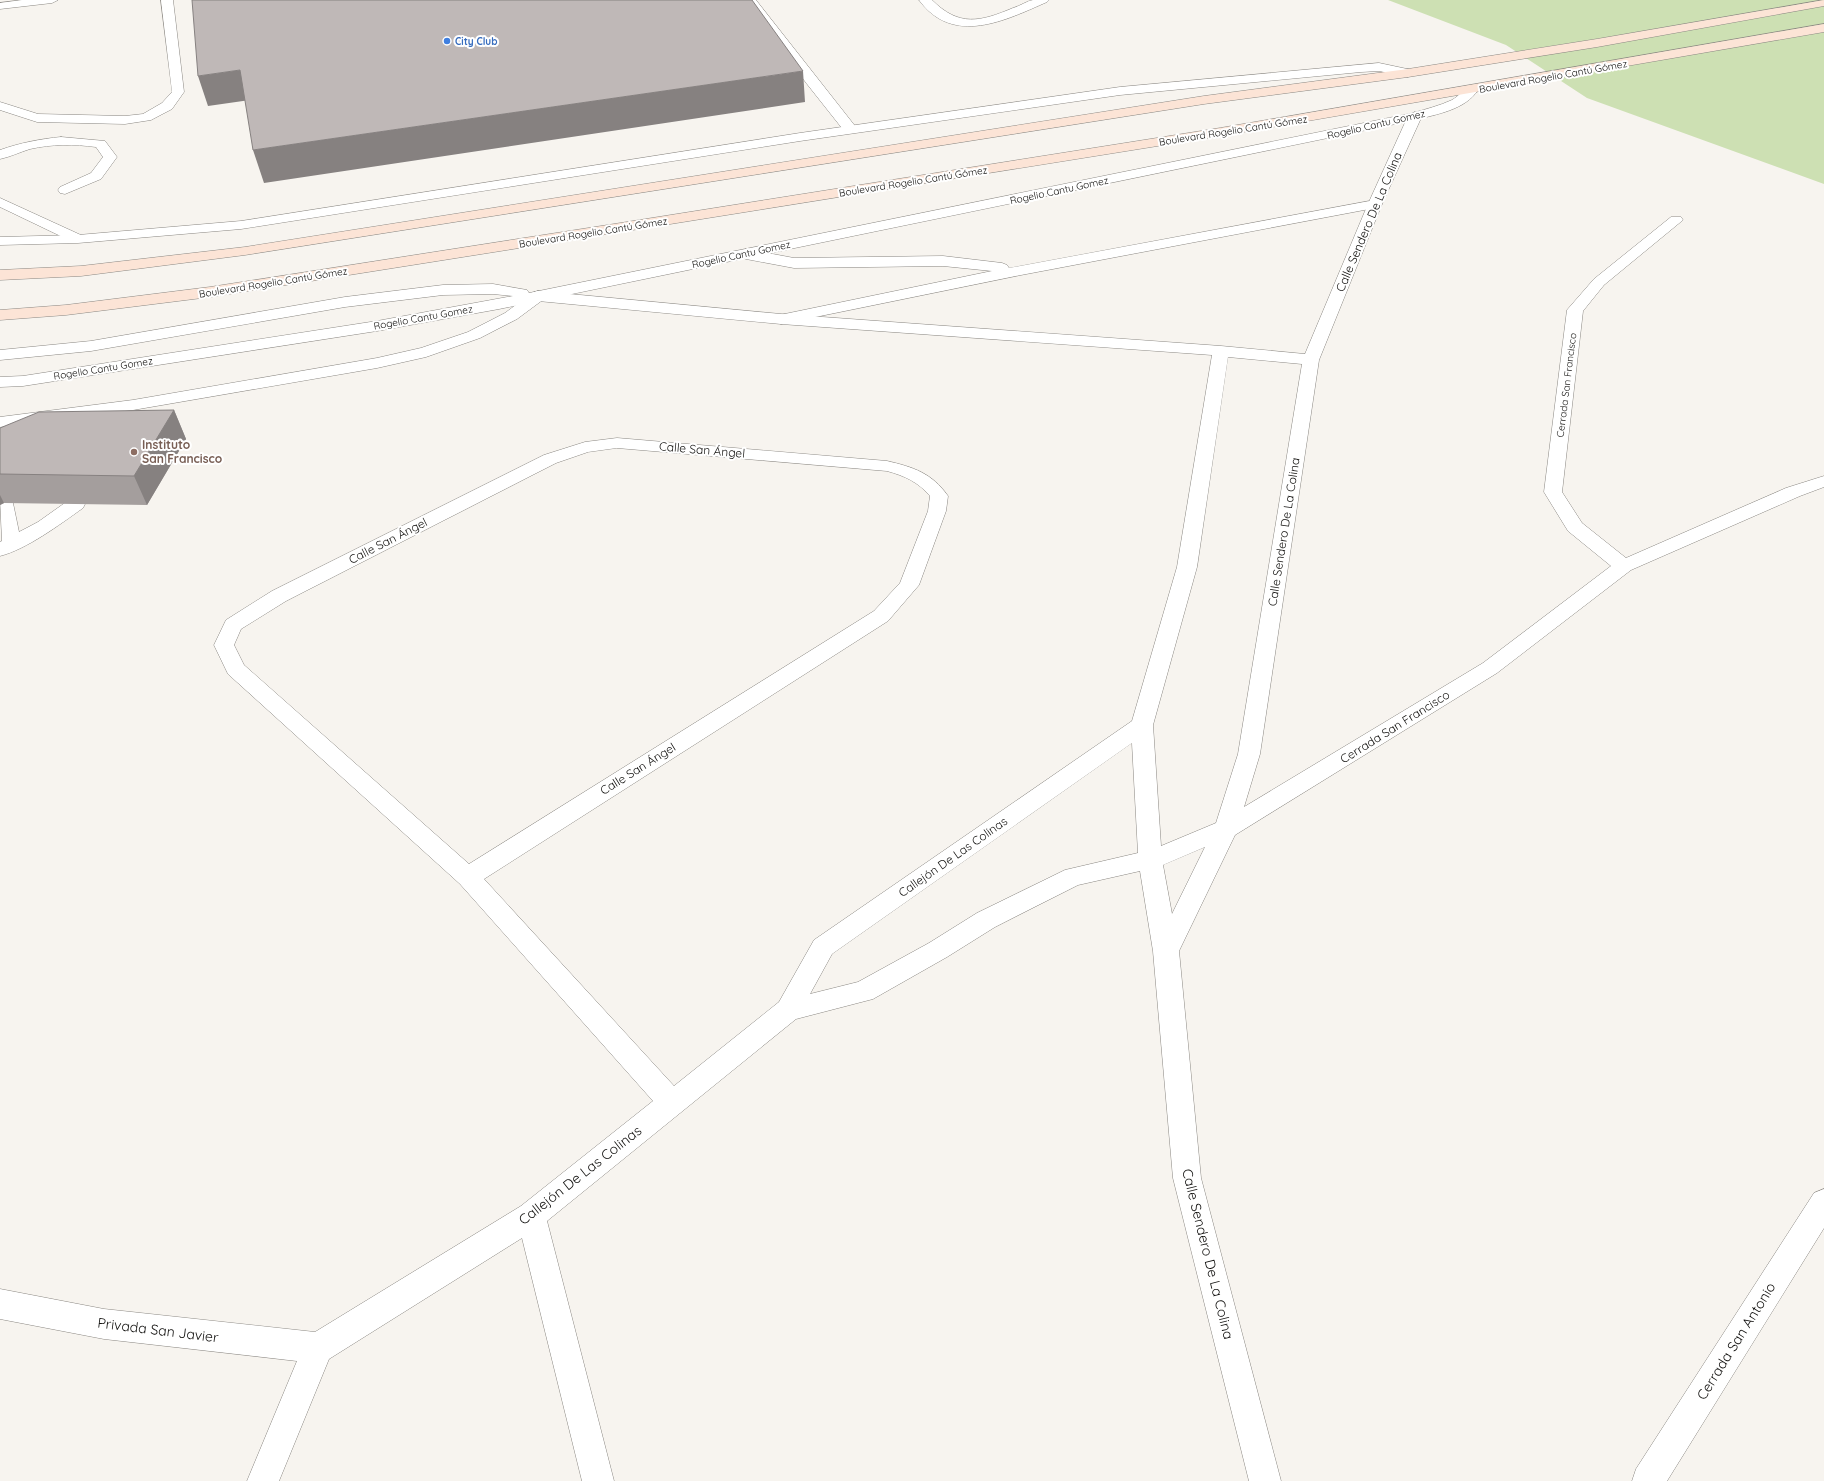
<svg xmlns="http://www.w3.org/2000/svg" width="1824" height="1481" font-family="Quicksand,sans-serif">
  <rect width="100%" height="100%" fill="#f7f4ef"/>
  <path fill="#cde0b3" d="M1388,0H1824V184L1587,98L1506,45Z"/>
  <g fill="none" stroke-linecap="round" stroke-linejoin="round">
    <defs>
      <path id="service" d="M22,0H58L52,3L0,9V3Z
        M161,0H173L184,92L172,109L151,120L125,124L37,122L0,110V102L38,114L125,116L143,114L162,103L172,92Z
        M744,0H756L855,126L857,129L855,132H845L807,84Z
        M61,137L105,141L117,157L101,179L65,194L60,193L58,190L60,187L91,173L103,157L96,147C74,144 52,144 30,149C20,152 10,157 0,159V150C20,143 40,139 61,137Z
        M0,198L83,236L85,239L83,242H73L0,207Z
        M1375,200L1380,201L1382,204L1380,207L1021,275L781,324L775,322L773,319L775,316L992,271L943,266L794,268L746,259L741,257L738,254L741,251L746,249L794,258L943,256L1002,263L1007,265L1009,268Z
        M538,291L544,293L546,296L544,299L517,319L480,338L426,357L377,368L133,410L0,427V417L133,400L377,358L421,348L468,332L505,313L532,293Z
        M4,497L11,499L13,503L19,532L38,522L69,500L76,498L83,500L85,504L83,508C59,525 27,549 0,556V542L2,541L0,498Z"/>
      <path id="minor" d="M919,0H932C959,27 980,22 1013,8C1020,6 1027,1 1033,0C1038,0 1044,0 1049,0L1047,2C1006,20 953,47 919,0Z
        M1415,112L1422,116L1382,204L1319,360L1260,754L1244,807L1483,663L1611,566L1568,531L1544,492L1567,310L1594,279L1671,217H1681L1683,220L1604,285L1583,311L1562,492L1582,523L1626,558L1786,488L1824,476V487L1800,496L1631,570L1497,673L1235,835L1179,951L1201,1178L1281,1481H1249L1173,1178L1153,951L1140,871L1078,885L995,927L947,957L873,999L796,1019L547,1221L614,1481H582L522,1238L329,1359L279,1481H247L297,1361L104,1339L0,1319V1289L104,1309L315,1332L521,1206L653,1101L460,884L228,674L214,645L226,620L272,591L544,455L585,442L617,438L887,461C913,467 932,473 948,496L946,511L919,585L888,621L484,879L674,1086L779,1002L814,940L1132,721L1177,567L1212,355L781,324L538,301L532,299L530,296L532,293L538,291L781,314L1221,346L1305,354L1368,204L1408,116ZM1228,357L1302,364L1238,754L1216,823L1161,846L1153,725L1197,567ZM617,448L887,471C905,476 918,482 930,496L928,511L900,583L874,611L469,864L244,665L234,645L241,629L286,601L556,463L588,452ZM1132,743L1138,853L1065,870L977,913L929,943L858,982L810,994L832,954ZM1205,847L1172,914L1163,865Z
        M1824,1189V1228L1667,1481H1632L1636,1469L1814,1193Z"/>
      <path id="tertiary" d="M1379,63L1412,70L1414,73L1408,77L1379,71L1361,72L1120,95L800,141L241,229L78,243L0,245V237L78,235L241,221L800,133L1120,87Z
        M1472,86L1478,90C1465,110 1437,114 1415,120L499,309L377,331L23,386L0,387V377L23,376L377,321L513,296L493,294L443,295L345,307L91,351L0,360V350L91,341L345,297L443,285L493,284L527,290L529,293L1413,113C1426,109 1439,106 1452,100C1459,96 1465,88 1472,86Z"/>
      <path id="secondary" d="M1824,0V6L1597,47L1408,77L1204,104L245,255L81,276L0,280V270L81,266L245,247L1204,96L1408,69L1597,39Z
        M1824,24V32L1220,136L614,233L210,297L66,315L0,320V310L66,305L210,287L614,224L1220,128Z"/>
    </defs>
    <use href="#service" stroke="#8a8782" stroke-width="1"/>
    <use href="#minor" stroke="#8a8782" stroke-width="1"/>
    <use href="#tertiary" stroke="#8a8782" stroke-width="1"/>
    <use href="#secondary" stroke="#8a8782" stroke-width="1"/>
    <use href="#service" fill="#fff" fill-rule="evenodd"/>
    <use href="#minor" fill="#fff" fill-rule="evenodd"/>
    <use href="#tertiary" fill="#fff" fill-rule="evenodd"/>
    <use href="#secondary" fill="#fce4d6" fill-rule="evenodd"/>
  </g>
  <path fill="#a49e9d" d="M174,410L186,439L147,505L4,503L0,505V428Z"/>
  <path fill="#868180" d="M240,70L250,100L208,106L198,76Z
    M803,71L805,102L264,183L253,150Z
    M174,410L186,439L147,505L134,476Z
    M0,495L4,503L0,505Z"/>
  <path fill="#bfb8b7" stroke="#868180" d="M192,0H752L803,71L253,150L240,70L198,76Z
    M174,410L134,476L0,474V428L39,412Z"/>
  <circle fill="#3f7fe0" stroke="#fff" stroke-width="1.5" cx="447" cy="41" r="4"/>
  <circle fill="#8d6e63" stroke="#fff" stroke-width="1.5" cx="134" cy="452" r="4"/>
  <g text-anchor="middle" stroke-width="4" stroke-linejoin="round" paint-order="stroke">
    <g font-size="10" font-weight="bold" fill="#366cbe" stroke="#fff" text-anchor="start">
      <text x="455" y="45">City Club</text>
    </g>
    <g font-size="10" fill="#11100e" stroke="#fff">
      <text transform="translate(1553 76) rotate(-10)" y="4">Boulevard Rogelio Cantú Gómez</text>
      <text transform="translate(1376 124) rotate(-13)" y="4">Rogelio Cantu Gomez</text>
      <text transform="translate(1233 130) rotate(-9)" y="4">Boulevard Rogelio Cantú Gómez</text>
      <text transform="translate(913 181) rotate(-9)" y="4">Boulevard Rogelio Cantú Gómez</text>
      <text transform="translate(1059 190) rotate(-12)" y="4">Rogelio Cantu Gomez</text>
      <text transform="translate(593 232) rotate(-9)" y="4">Boulevard Rogelio Cantú Gómez</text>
      <text transform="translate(741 254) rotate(-12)" y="4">Rogelio Cantu Gomez</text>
      <text transform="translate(273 282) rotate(-9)" y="4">Boulevard Rogelio Cantú Gómez</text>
      <text transform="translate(423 317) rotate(-10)" y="4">Rogelio Cantu Gomez</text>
      <text transform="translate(103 368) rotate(-9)" y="4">Rogelio Cantu Gomez</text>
      <text transform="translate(1566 385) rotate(-83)" y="4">Cerrada San Francisco</text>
    </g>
    <g font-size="12" fill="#11100e" stroke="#fff">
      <text transform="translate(1369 222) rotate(-67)" y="4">Calle Sendero De La Colina</text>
      <text transform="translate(702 450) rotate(5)" y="4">Calle San Ángel</text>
      <text transform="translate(1284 532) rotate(-81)" y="4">Calle Sendero De La Colina</text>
      <text transform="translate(388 541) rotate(-27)" y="4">Calle San Ángel</text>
      <text transform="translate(1395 727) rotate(-32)" y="4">Cerrada San Francisco</text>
      <text transform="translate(638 769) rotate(-32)" y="4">Calle San Ángel</text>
      <text transform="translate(953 857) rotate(-35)" y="4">Callejón De Las Colinas</text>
    </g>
    <g font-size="12" font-weight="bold" fill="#785e54" stroke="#fff" text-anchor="start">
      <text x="142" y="449">Instituto<tspan x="142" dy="14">San Francisco</tspan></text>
    </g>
    <g font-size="14" fill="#11100e" stroke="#fff">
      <text transform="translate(580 1175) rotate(-38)" y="5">Callejón De Las Colinas</text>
      <text transform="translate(1208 1254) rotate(76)" y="5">Calle Sendero De La Colina</text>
      <text transform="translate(158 1330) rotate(7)" y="5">Privada San Javier</text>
      <text transform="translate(1736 1341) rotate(-58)" y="5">Cerrada San Antonio</text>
    </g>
  </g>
</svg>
